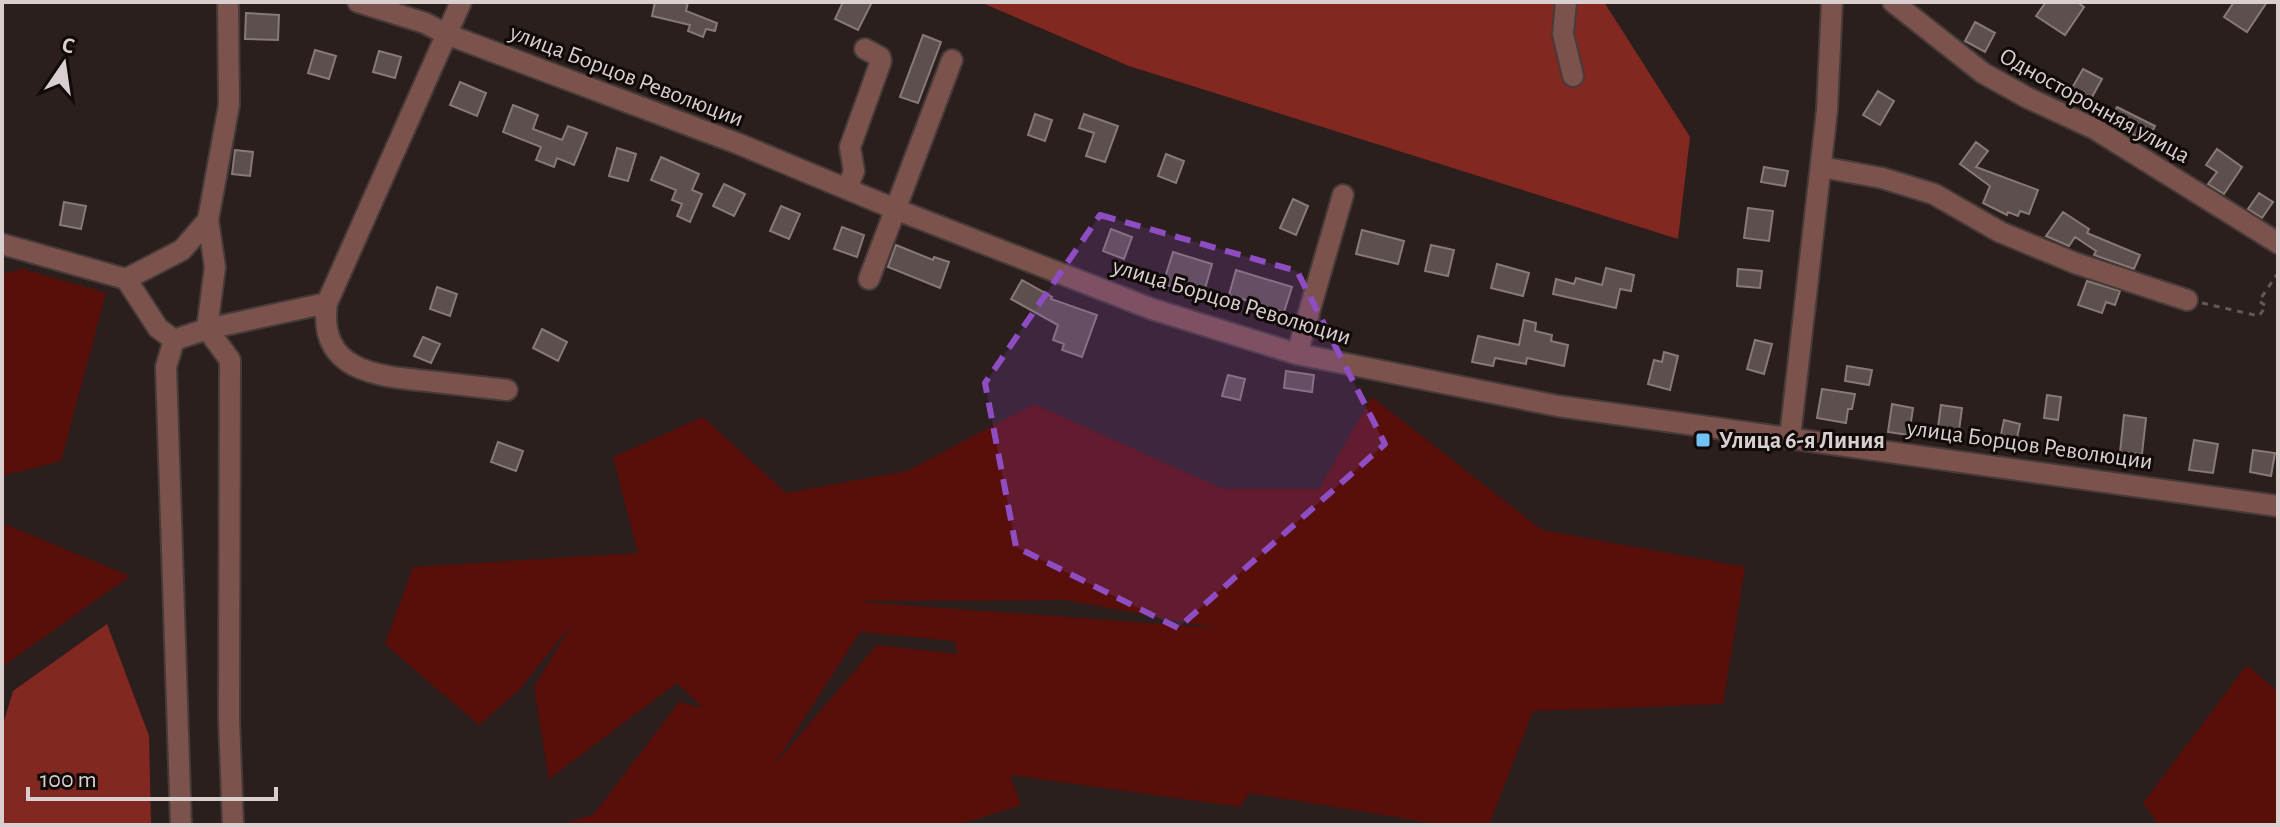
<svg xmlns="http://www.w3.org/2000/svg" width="2280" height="827" font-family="'Alegreya Sans',sans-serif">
  <rect width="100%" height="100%" fill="#2b1f1d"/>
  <path fill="#580f0a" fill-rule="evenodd" d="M23,269L106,293L61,461L2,476V274Z
    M1372,397L1542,530L1745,567L1723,704L1533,711L1489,825H1444L1249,793L1240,807L1010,775L1021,805L970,821L947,825H561L594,814L679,702L703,708L677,683L549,779L534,687L572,624L518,691L479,725L385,644L413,567L638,553L613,457L703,417L786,493L907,471L1034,404L1223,489H1319ZM1066,600L1217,628L861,602L862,601ZM860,632L954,641L958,654L877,645L774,765Z
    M2,523L130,576L2,667Z
    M2247,665L2278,692V825H2159L2143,803Z"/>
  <path fill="#832820" d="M980,2H1604L1690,137L1678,239L1129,66Z
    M107,624L149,736L151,825H2V728L13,691Z"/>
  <path fill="#5d4f4d" stroke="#887976" stroke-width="2" d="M655,2H688L686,11L717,23L715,31L706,29L703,37L688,31L690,25L652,16Z
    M843,2H872L858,30L835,19Z
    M2046,2H2077L2084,7L2065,35L2036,16Z
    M2234,2H2267L2247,32L2224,17Z
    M246,13L279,15L278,40L245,39Z
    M1975,22L1995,33L1985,52L1965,41Z
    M923,35L941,42L918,103L900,97Z
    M315,50L336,56L329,79L308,73Z
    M379,51L401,57L395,78L373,72Z
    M2083,69L2102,79L2087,106L2068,95Z
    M460,82L486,93L477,116L450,105Z
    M1878,91L1894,101L1880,125L1863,115Z
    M513,105L538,115L533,129L562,140L568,126L587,133L574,165L557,158L554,167L536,160L541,147L503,132Z
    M2117,107L2155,126L2147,142L2109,122Z
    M1035,114L1052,120L1045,141L1028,135Z
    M1084,114L1118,126L1105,162L1086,156L1094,133L1079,128Z
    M1976,142L1988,151L1976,167L2038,190L2029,214L2020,211L2018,216L2008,212L2007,215L1983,203L1990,186L1960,164Z
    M617,148L636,154L628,181L609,176Z
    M2217,149L2242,167L2224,194L2208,184L2217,172L2206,165Z
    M235,150L253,152L250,176L232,174Z
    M1166,154L1184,161L1176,183L1158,176Z
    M661,157L699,174L692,190L702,194L690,222L677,216L682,204L672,200L676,190L651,180Z
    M1764,167L1788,171L1785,186L1761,182Z
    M724,184L745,194L734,216L713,206Z
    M2259,193L2273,202L2262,218L2248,209Z
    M1293,199L1308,206L1296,235L1280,228Z
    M64,202L86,206L81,229L60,225Z
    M781,206L800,214L789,239L770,231Z
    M1748,208L1773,211L1769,241L1744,238Z
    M2063,212L2089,229L2087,233L2140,255L2134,269L2094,255L2096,251L2075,237L2069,246L2046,236Z
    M842,227L864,235L857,257L834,249Z
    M1111,229L1132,237L1124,259L1103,251Z
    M1362,230L1404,241L1398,264L1356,254Z
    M896,245L933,260L934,257L949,262L940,288L888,267Z
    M1431,245L1454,250L1448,276L1425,271Z
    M1173,252L1212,264L1203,296L1163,284Z
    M1497,264L1529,273L1523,296L1491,288Z
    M1606,268L1634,275L1631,291L1620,289L1616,308L1553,294L1556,279L1574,284L1576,278L1602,285Z
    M1738,269L1762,271L1760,288L1737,286Z
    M1236,270L1292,287L1284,312L1229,295Z
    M1022,280L1052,297L1051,299L1097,315L1082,357L1062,350L1064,344L1053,340L1058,325L1011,299Z
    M2087,281L2120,291L2115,305L2106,302L2102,313L2078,305Z
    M437,287L457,294L450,316L430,309Z
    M1524,320L1536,323L1535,331L1552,335L1551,341L1568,345L1564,366L1527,358L1526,364L1495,358L1493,366L1472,362L1478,336L1519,345Z
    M542,329L567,342L558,361L533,348Z
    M423,337L440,344L431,363L414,356Z
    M1755,340L1772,344L1764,374L1747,369Z
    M1664,352L1678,356L1670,390L1648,384L1654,360L1662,362Z
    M1847,366L1872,370L1869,385L1845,381Z
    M1286,371L1314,375L1312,392L1284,388Z
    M1228,375L1245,379L1240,400L1222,396Z
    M1822,389L1855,394L1852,409H1848L1846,423L1817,418Z
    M2047,395L2061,397L2058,420L2044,418Z
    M1892,404L1913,408L1909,435L1888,432Z
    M1941,405L1962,408L1958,438L1937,435Z
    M2124,415L2146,418L2142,454L2120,452Z
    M2004,420L2020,424L2015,447L1999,444Z
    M2194,440L2218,444L2213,473L2189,470Z
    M498,442L523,451L516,471L491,462Z
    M2253,450L2275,453L2271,476L2250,472Z"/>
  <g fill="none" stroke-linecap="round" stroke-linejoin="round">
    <defs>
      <path id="minor" d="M228,2L229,105L208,220L215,267L207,329L230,360L229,719L233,825
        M358,2L425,23L446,34L739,144L895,209L1152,309L1297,354L1558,406L2278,506
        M1566,2L1563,34L1573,76
        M1893,2L1983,73L2028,98L2095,129L2278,243
        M1821,167L1882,178L1934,194L2000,232L2075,263L2187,300
        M847,189L854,171L850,147L881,61L880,57L865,49
        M2,244L126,279L158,328L174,340L207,329L327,303C318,370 374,376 427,381C454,384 480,387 507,390
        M126,279L182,250L208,220
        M869,279L952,60
        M327,303L461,2
        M174,340L166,367L181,825
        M1297,354L1343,195
        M1790,437L1827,110L1832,2"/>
    </defs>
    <use href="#minor" stroke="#473b39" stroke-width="24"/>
    <path stroke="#635856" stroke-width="3" stroke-dasharray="6 6" stroke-linecap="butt" d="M2202,303L2259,316L2266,306L2259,301L2278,273"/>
    <use href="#minor" stroke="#7c524c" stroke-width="20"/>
  </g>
  <path fill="#8e4dc2" fill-opacity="0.2" stroke="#8e4dc2" stroke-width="6" stroke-dasharray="16 10" stroke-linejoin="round" d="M1100,215L1297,271L1385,444L1178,628L1016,547L985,383Z"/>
  <rect fill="#71c1f5" stroke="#100a09" stroke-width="3" x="1695" y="432" width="16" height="16" rx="4"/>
  <g text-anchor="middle" stroke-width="6" stroke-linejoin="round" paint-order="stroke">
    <g font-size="24" fill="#d8cfce" stroke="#100a09">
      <text transform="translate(627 75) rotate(21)" y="8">улица Борцов Революции</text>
      <text transform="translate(2095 105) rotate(29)" y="8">Односторонняя улица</text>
      <text transform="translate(1232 301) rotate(17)" y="8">улица Борцов Революции</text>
      <text transform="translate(2030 444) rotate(8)" y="8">улица Борцов Революции</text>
    </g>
    <g font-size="24" font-weight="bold" fill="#d8cfce" stroke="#100a09" text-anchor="start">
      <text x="1719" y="448">Улица 6-я Линия</text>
    </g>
  </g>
  <rect width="2280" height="827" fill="none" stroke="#d8cfce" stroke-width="8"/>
  <g transform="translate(64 64) rotate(13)" stroke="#100a09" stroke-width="6" paint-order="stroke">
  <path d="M0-6L14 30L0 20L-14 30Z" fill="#d8cfce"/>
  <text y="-12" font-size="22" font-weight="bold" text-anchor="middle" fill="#d8cfce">С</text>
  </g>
  <path d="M28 787v12h248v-12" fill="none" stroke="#d8cfce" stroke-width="4"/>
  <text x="40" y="787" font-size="24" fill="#d8cfce" stroke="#100a09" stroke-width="6" paint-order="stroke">100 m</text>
</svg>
